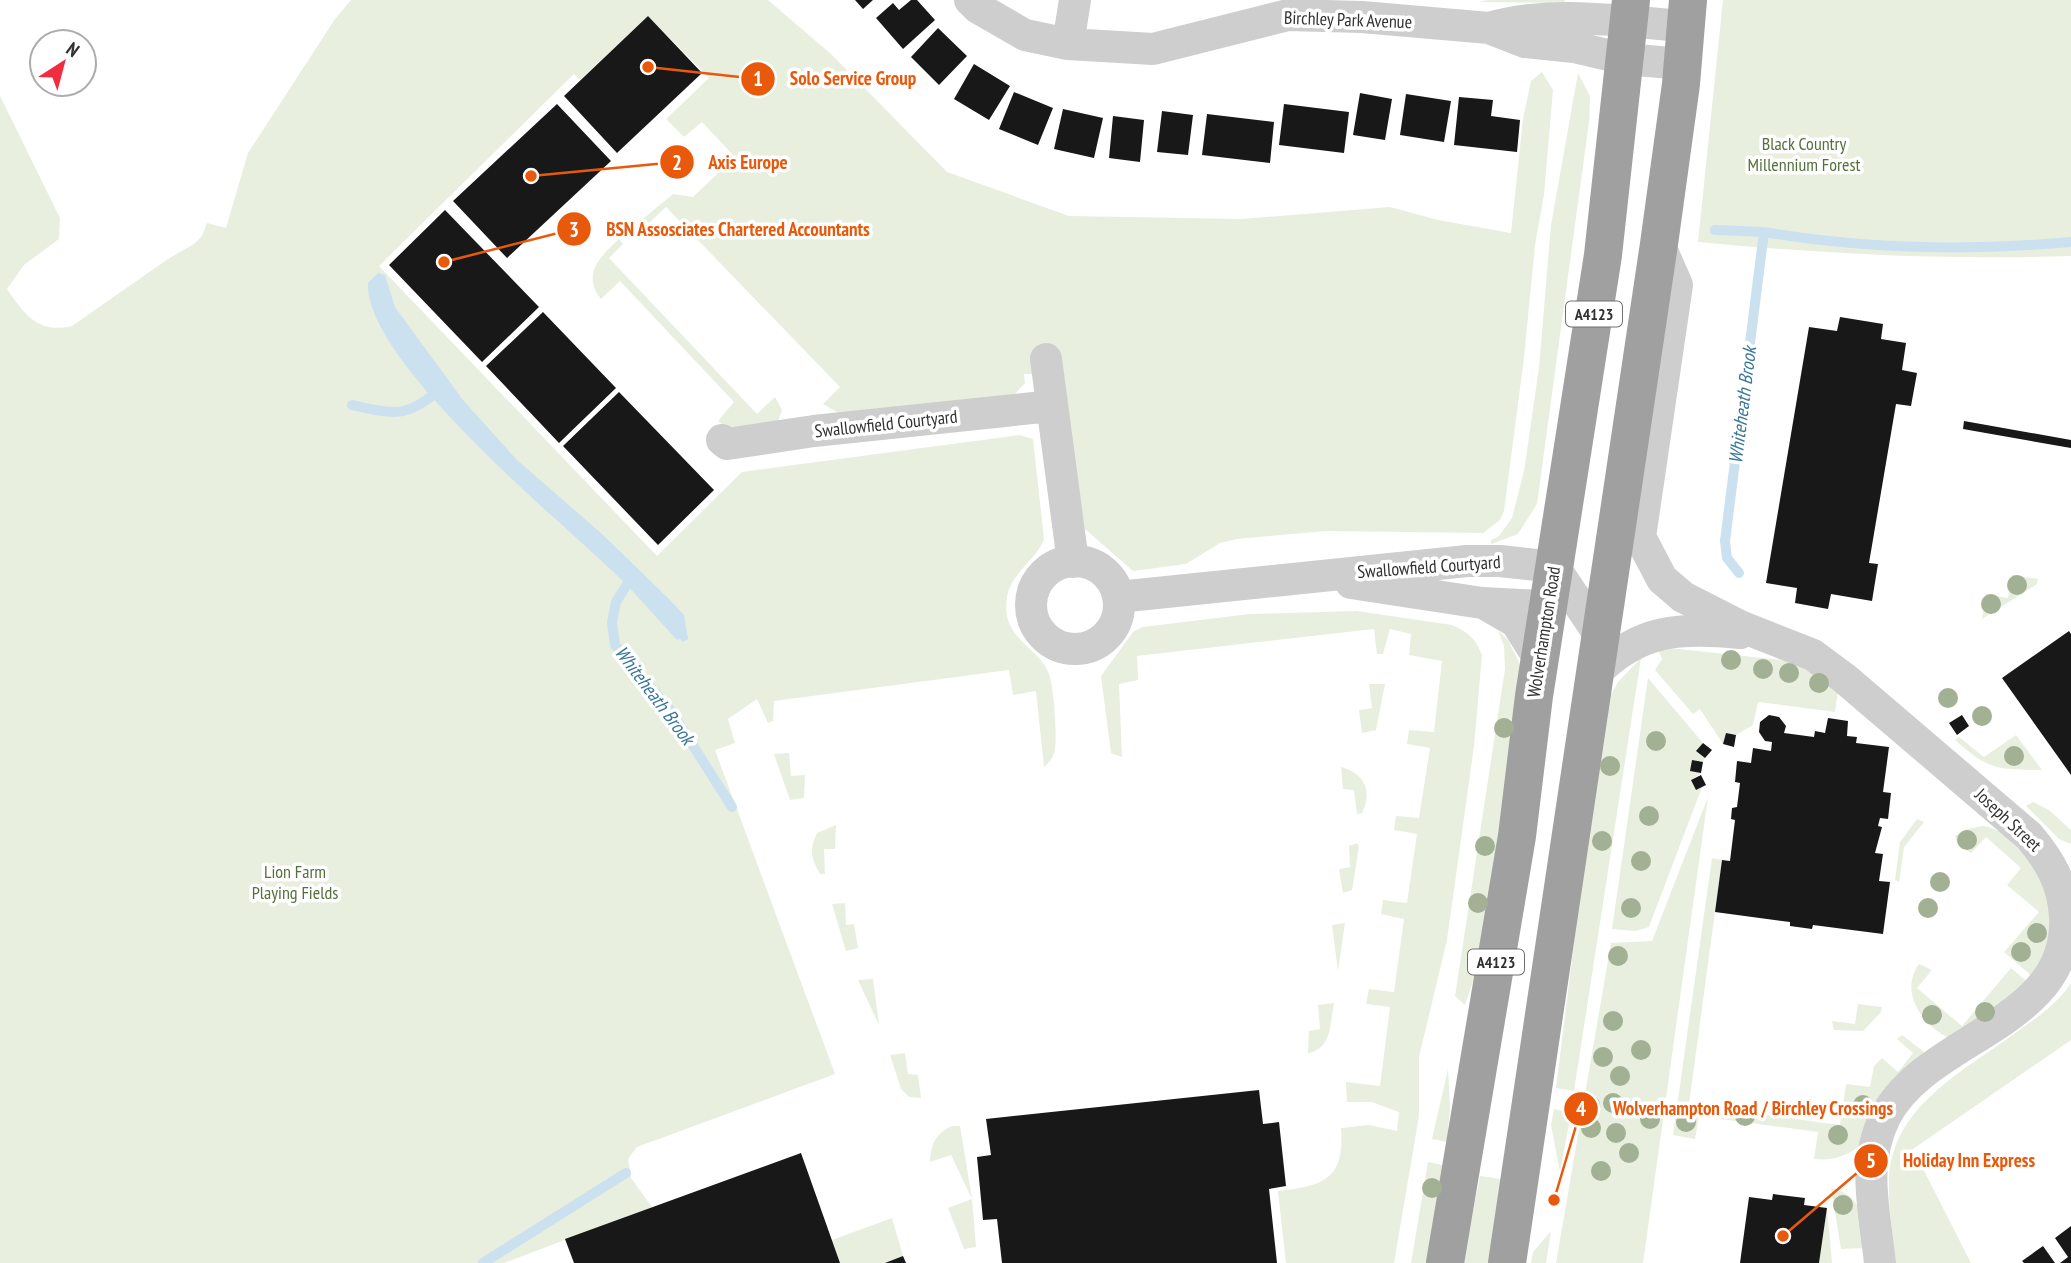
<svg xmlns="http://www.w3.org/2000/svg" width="2071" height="1263" font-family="'PT Sans Narrow',sans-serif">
  <rect width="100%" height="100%" fill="#fff"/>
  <path fill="#e8efdf" d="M351,0H768L831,54L947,172L1069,216L1241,219L1390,207L1438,220L1511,233L1523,119L1531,81L1542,72L1553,90L1544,195L1535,245L1524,358L1504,511L1500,520L1483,533L1326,531L1237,539L1220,543L1186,564L1133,571L1085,529L1070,432L1054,375L1024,374L1025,383L1014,395L842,415L823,404L840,387L666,207L649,223L644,218L673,194L693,197L735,157L702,122L684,137L666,119L709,78L648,16L580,80L574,74L379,266L657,556L742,472L1019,435L1033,439L1044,539C1036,561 1011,572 1007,597C1000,640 1039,646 1049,674C1054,688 1057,735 1055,749C1054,757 1050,762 1044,767L1036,691L1013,695L1009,670L774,701L773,721L768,723L757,699L728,719L735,743L715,750L835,1074L637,1147L628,1159L631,1178L652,1207L504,1263H0V96L60,218L59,239L24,265L7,289C25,315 38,334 72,326L168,259L194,244L202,236L207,223L226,228L248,153L335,19Z
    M1488,0H1565L1564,3L1478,2Z
    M1723,0H2071V256C1946,260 1822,254 1698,242Z
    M1578,73L1590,96L1589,122L1537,504L1518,534L1491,544V540L1499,536L1512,518L1524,471L1539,368L1551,225Z
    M619,239L623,244L609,258L757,414L775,397L782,410L778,421C756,428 739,436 718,421L734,402L620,281L601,299C581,274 601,256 619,239Z
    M2012,575L2038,579L2037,584L1982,619L1986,594L2008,598Z
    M1357,611L1452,625C1468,632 1476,639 1482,655L1474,746L1447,940L1419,1057V1116L1394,1263H1286L1278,1191C1323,1186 1345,1180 1341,1128L1369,1125L1397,1131L1399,1112L1372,1102H1347L1346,1082L1380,1086L1390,1007L1366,1004L1369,989L1394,992L1404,919L1381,914L1383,900L1407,903L1417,834L1394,830L1396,816L1419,818L1430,748L1407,744L1409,730L1434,732L1442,661L1409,655L1411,634L1390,629L1383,654H1377L1374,629L1137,656L1138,680L1119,684L1122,757L1111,753L1101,676L1133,632L1142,627L1250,614Z
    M1498,630L1508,640L1520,664L1485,945L1465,1005L1455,996L1505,669L1504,646Z
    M1669,648L1782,660L1803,666L1838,691L1835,712L1758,702L1753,725L1736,735L1726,733L1723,744L1700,709L1693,714L1655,670L1662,659L1658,649Z
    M1641,658L1574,1091L1556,1088L1603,709L1618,682Z
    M1648,678L1703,743L1697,751L1705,758L1703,762L1692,760L1690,770L1701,773L1691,780L1696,790L1702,787L1649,927L1636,931L1612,929Z
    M1369,684H1385L1376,730L1362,733L1359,710L1372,708Z
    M2016,735L2042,770C1996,769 1990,771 1955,740L1959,737L1984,757Z
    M789,753L791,776L805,775L804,798L790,800L774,754Z
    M1341,767C1364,773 1373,791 1362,813L1357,814L1354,790L1343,789Z
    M1708,797L1643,1263H1556L1611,943L1652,941Z
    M2033,802L2049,810L2071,830V844L2059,839L2026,806Z
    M1917,819L1924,822L1904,847L1899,882L1895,880L1900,842Z
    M836,825L835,849H824L825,874H820C811,858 809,849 817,833Z
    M1983,826C2030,834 2060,898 2051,943C2048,955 2039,967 2034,978L2004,952L2039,912L2007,885L2021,868L1986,837L1971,853L1957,843L1955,836L1967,829Z
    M1357,843L1359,847L1352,890L1343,893L1339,869L1350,867L1349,846Z
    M1712,858L1722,860L1689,1104L1840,1125L1846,1084L1870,1087L1874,1066L1882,1058L1898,1072L1913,1053L1897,1039L1902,1035L1923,1051L1924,1056L1858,1147C1844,1157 1832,1161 1814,1159L1818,1132L1699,1116L1695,1139L1673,1135Z
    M845,903L846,925L854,924L858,948L846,951L832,904Z
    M1345,923L1338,971L1332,925Z
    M1919,964L1932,970L1917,988L1962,1026L2011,968L2030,984L1951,1039C1924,1027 1898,993 1919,964Z
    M873,979L879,1025L858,980Z
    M2071,983V1040L1913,1149L1971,1263H1896C1894,1237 1888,1209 1889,1182C1890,1109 1959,1074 2011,1036C2032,1021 2057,1005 2071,983Z
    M1334,1003C1330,1023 1332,1049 1308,1053L1309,1031L1320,1029L1318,1005Z
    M1858,1004L1882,1007L1881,1012L1863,1031L1834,1030L1832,1021L1855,1024Z
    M905,1053L908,1074L918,1075L921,1098L909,1097L901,1089L890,1055Z
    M1448,1069L1450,1108L1447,1142L1432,1139Z
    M1554,1109L1571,1113L1560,1172L1551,1125Z
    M952,1126H960L972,1199L976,1247L964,1249L948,1208L972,1199L951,1155L930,1162C931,1144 935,1134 952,1126Z
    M1428,1162L1447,1166L1428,1263H1411Z
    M1480,1176L1507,1180L1492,1263H1463Z
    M1831,1188C1864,1195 1862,1219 1864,1248L1841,1249Z
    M1827,1208L1832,1263H1819Z
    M892,1218L903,1256L887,1263H840L832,1240Z
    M1551,1231L1546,1263H1531L1533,1252Z"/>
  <path fill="#cbe1ef" d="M378,273L385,275L395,307L463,400L516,459L602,534L670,600L684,615L688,639L683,642L680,639L677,640C660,622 644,603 627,585C570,528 364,363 368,283Z"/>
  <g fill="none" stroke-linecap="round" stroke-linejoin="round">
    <path stroke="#cbe1ef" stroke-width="10" d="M1715,230L1764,232
      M352,405C394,414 406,419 440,389
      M1739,573L1727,558L1725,541L1764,232C1864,249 1970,251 2071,242
      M631,578L616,602L612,622L615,645L671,711L732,807
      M483,1263L626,1173"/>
  </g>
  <path fill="#181818" d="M855,0H873L863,9Z
    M911,0H917L935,20L903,49L876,18L893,3L899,10Z
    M648,16L702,73L617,153L564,96Z
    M938,28L967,56L939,85L911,57Z
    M974,64L1010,86L989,120L954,99Z
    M1014,92L1053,108L1038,145L999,129Z
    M1360,93L1392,99L1385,140L1353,135Z
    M1406,94L1451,101L1444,142L1400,135Z
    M1459,97L1493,100L1491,116L1520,120L1517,152L1454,145Z
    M557,104L611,161L507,258L453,201Z
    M1284,104L1349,112L1344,153L1279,145Z
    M1063,109L1103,118L1094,158L1054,149Z
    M1162,111L1193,115L1188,155L1157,152Z
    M1207,114L1274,122L1270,163L1202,155Z
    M1113,116L1144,120L1140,162L1109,158Z
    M445,210L539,307L482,362L389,265Z
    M543,312L616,388L559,443L486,366Z
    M1840,317L1883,324L1881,339L1906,343L1902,370L1917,373L1911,406L1896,404L1869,563L1878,564L1872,601L1831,594L1828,609L1795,603L1797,588L1766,583L1809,327L1837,331Z
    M619,392L714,490L658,545L563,446Z
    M1964,421L2071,440V448L1963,429Z
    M2069,631L2071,634V775L2002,678Z
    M1769,715L1779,717L1786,726L1784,733L1814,737L1815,731L1825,733L1828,718L1848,721L1847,736L1857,737L1856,743L1889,747L1883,792L1891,793L1888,819L1880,818L1878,826L1882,827L1875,853L1883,854L1879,881L1890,882L1883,934L1813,925L1812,929L1790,926V922L1715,912L1722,860L1730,861L1735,820L1731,819L1732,808L1737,807L1740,783L1735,782L1737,761L1751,763L1753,748L1771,751L1772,742L1765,741L1759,732L1760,722Z
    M1962,715L1969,726L1957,735L1949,723Z
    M1726,733L1736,735L1734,747L1723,744Z
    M1703,743L1712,750L1705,758L1696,751Z
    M1692,760L1703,762L1701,773L1690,771Z
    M1701,775L1706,785L1696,790L1691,780Z
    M1259,1090L1263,1124L1279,1122L1286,1186L1269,1189L1277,1263H1002L997,1219L983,1220L977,1157L991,1155L986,1119Z
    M801,1153L840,1263H574L565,1239Z
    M1773,1194L1805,1198L1804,1205L1827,1208L1819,1263H1740L1749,1197L1772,1200Z
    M2071,1226V1263H2060L2068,1257L2055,1238Z
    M2043,1246L2055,1263H2024L2022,1261Z
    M903,1256L906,1263H885Z"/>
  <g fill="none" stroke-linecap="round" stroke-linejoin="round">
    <path stroke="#cecece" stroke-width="32" d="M970,0L978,8L1025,35L1068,44L1153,49L1288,15L1362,17L1489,28L1525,42L1574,47L1625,59L1683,64
      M1489,28C1553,9 1621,22 1686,26
      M1068,44L1075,0
      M1659,244L1677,285L1640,537L1662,579L1683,597L1742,627L1813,655L1844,678L2029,836C2050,861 2063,883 2065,916C2071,1025 1926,1036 1885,1117C1861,1166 1875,1211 1880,1263
      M1046,359L1073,562
      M722,440L727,444L814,431L1052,406
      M1031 605a44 44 0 1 1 88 0a44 44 0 1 1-88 0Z
      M1351,583L1482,603L1541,606L1568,594
      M1118,597L1467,561H1500L1554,567L1601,637
      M1483,603L1516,622L1540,660
      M1595,674C1638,629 1681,627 1740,633"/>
    <path stroke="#a0a0a0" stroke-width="38" d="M1445,1263L1517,836L1534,696L1603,255L1631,0
      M1507,1263L1659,244L1681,84L1688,0"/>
  </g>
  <g fill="#a2b093">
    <circle cx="2017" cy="585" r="10"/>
    <circle cx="1991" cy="604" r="10"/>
    <circle cx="1731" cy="660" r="10"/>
    <circle cx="1763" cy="669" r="10"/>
    <circle cx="1789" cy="673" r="10"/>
    <circle cx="1819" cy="683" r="10"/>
    <circle cx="1948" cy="698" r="10"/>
    <circle cx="1982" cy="716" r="10"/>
    <circle cx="1504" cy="728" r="10"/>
    <circle cx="1656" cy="741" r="10"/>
    <circle cx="2014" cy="756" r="10"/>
    <circle cx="1610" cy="766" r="10"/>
    <circle cx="1649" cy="816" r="10"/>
    <circle cx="1967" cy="840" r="10"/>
    <circle cx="1602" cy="841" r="10"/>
    <circle cx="1485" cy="846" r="10"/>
    <circle cx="1641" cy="861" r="10"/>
    <circle cx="1940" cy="882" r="10"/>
    <circle cx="1478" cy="903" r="10"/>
    <circle cx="1631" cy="908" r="10"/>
    <circle cx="1928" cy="908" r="10"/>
    <circle cx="2037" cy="933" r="10"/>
    <circle cx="2021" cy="952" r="10"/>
    <circle cx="1618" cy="956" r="10"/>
    <circle cx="1985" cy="1012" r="10"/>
    <circle cx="1932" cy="1015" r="10"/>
    <circle cx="1613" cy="1021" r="10"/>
    <circle cx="1641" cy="1050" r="10"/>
    <circle cx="1603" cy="1057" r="10"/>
    <circle cx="1620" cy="1076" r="10"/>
    <circle cx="1613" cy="1103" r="10"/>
    <circle cx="1590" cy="1105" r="10"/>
    <circle cx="1863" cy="1105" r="10"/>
    <circle cx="1745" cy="1116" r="10"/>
    <circle cx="1650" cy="1119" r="10"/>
    <circle cx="1686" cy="1122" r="10"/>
    <circle cx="1591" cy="1128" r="10"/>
    <circle cx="1616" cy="1133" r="10"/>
    <circle cx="1838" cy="1135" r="10"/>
    <circle cx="1629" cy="1153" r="10"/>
    <circle cx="1601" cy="1171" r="10"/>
    <circle cx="1432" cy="1188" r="10"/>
    <circle cx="1843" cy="1205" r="10"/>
  </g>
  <g text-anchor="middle" stroke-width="7" stroke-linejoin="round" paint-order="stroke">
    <g fill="#fff" stroke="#6f6f6f" stroke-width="2">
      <rect x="1566" y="301.5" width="56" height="25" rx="5"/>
      <rect x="1468" y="949.5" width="56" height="25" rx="5"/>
    </g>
    <g font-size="16" font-weight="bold" fill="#313131">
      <text x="1594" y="320">A4123</text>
      <text x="1496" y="968">A4123</text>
    </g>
    <g font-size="18" fill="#313131" stroke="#fff">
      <text transform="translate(1348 20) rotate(2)" y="6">Birchley Park Avenue</text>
      <text transform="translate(886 424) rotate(-6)" y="6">Swallowfield Courtyard</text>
      <text transform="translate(1429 567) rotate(-4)" y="6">Swallowfield Courtyard</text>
      <text transform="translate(1544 632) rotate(-81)" y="6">Wolverhampton Road</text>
      <text transform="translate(2008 820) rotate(43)" y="6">Joseph Street</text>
    </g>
    <g font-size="18" fill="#55703b" stroke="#fff">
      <text x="1804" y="150">Black Country<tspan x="1804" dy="21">Millennium Forest</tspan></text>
      <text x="295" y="878">Lion Farm<tspan x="295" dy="21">Playing Fields</tspan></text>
    </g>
    <g font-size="19" font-style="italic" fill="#397699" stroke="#fff">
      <text transform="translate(1742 405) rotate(-83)" y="7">Whiteheath Brook</text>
      <text transform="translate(655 695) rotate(53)" y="7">Whiteheath Brook</text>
    </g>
  </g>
  <path fill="none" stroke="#e8590c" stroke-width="2.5" d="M648 67L758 79M531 176L677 162M444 262L574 229M1554 1200L1581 1109M1783 1236L1871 1161"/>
  <g fill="#e8590c" stroke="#fff" stroke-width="2.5">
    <circle cx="648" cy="67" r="7"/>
    <circle cx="531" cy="176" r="7"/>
    <circle cx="444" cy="262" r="7"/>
    <circle cx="1554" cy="1200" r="7"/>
    <circle cx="1783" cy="1236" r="7"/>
    <circle cx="758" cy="79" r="18"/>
    <circle cx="677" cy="162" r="18"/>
    <circle cx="574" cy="229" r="18"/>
    <circle cx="1581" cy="1109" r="18"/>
    <circle cx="1871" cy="1161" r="18"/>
  </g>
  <g font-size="21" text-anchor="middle" font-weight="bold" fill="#fff">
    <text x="758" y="86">1</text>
    <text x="677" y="170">2</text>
    <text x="574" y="237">3</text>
    <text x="1581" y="1116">4</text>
    <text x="1871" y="1168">5</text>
  </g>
  <g font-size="19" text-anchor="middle" font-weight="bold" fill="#e8590c" stroke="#fff" stroke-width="7" stroke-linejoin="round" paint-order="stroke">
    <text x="853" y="85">Solo Service Group</text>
    <text x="748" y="169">Axis Europe</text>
    <text x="738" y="236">BSN Assosciates Chartered Accountants</text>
    <text x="1753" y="1115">Wolverhampton Road / Birchley Crossings</text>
    <text x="1969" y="1167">Holiday Inn Express</text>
  </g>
  <g transform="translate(63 63) rotate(36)"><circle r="33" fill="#ffffff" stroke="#adadad" stroke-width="2"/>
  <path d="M0-5L12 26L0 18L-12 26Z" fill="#f02c3e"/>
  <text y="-10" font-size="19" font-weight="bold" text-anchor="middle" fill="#313131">N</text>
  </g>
</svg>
